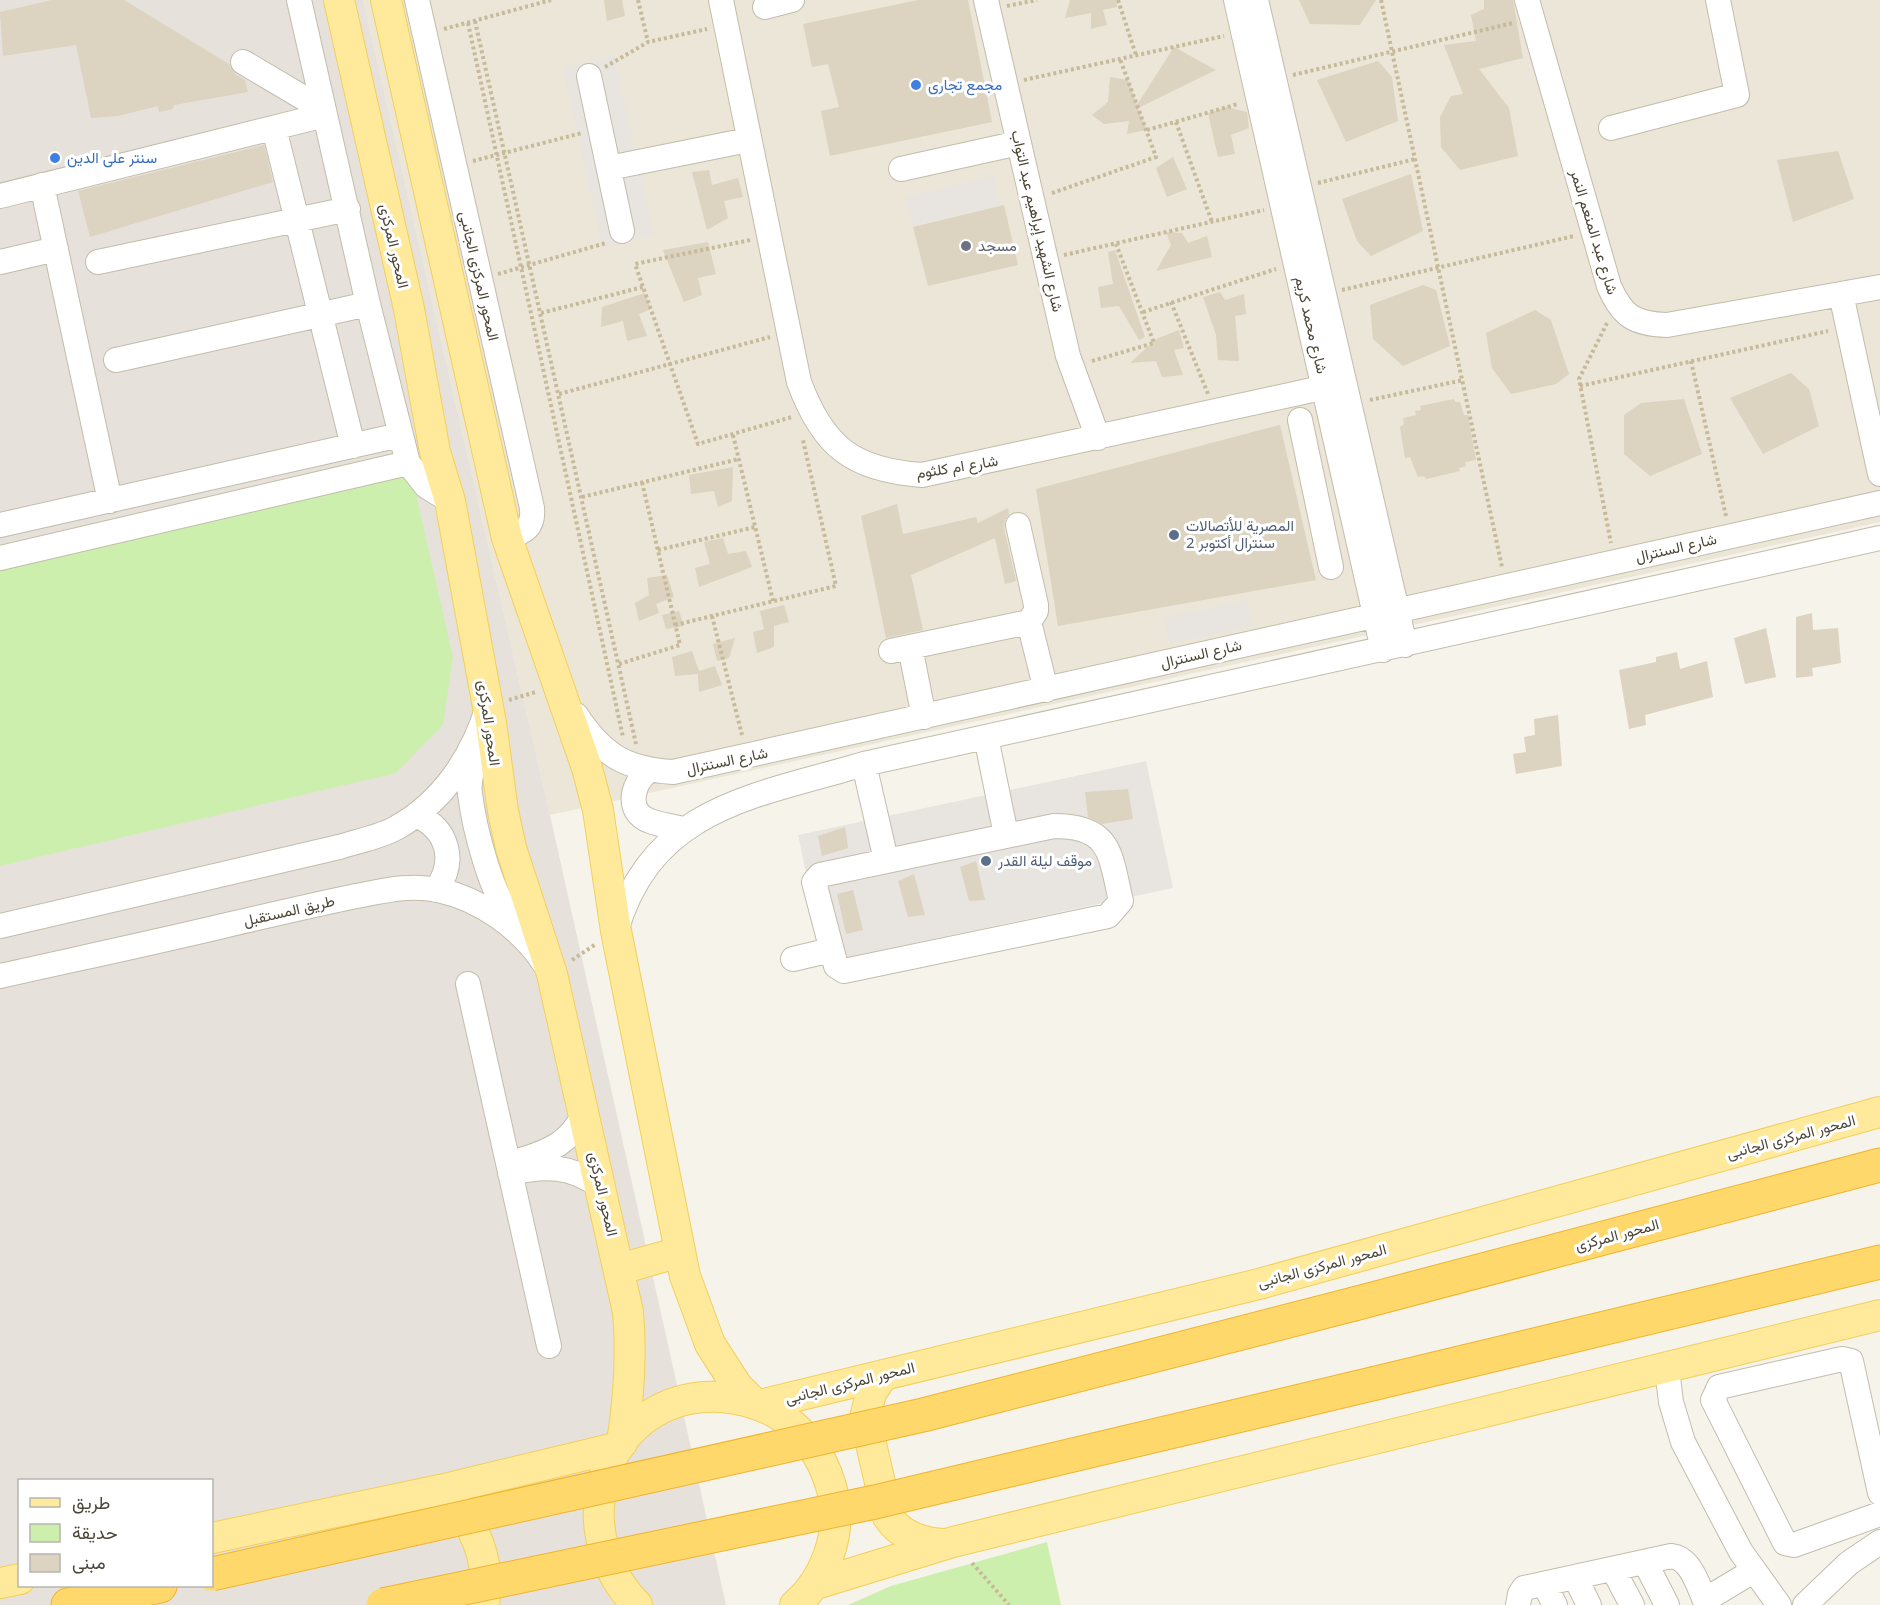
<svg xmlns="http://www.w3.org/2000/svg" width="1880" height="1605" font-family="'Noto Sans',Vazirmatn,sans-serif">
  <rect width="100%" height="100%" fill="#f6f3ea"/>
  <path fill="#ebe6d7" d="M363,0H1880V522L550,815Z"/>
  <path fill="#e6e2db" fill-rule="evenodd" d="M0,0H363L550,815L726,1605H0ZM20,1480H212V1586H20Z"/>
  <path fill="#cdefae" d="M411,472L453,657L443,725L396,773L0,866V567Z
    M1047,1542L1061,1605H848L891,1586Z"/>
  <path fill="#e8e5e1" d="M614,55L654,236L603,247L563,67Z
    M993,176L1000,205L913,226L906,197Z
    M1247,600L1252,626L1170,644L1164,618Z
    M1146,761L1173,888L825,962L798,835Z"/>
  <path fill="#dcd3c0" d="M52,0H124L229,64L235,74L245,80L248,92L174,105L173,109L159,112L158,106L118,116L91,118L76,45L3,56L0,12Z
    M604,0H622L625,16L607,21Z
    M918,0H968L992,122L830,156L821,111L839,107L828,64L812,67L803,24Z
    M1070,0H1116L1117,7L1103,10L1107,25L1091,29V13L1065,18Z
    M1299,0H1376L1360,25L1310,24Z
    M1484,0H1513L1523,58L1479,69L1509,108L1518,156L1460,170L1441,147L1440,117L1451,96L1463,94L1444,45L1476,41L1471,15L1484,9Z
    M1174,47L1216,70L1138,108L1147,130L1127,134L1129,121L1104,124L1092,115L1108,102L1110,77L1128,80L1137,105Z
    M1378,61L1392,77L1398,121L1346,142L1317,80Z
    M1227,107L1247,112L1249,128L1231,135L1235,154L1218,157L1208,113Z
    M264,145L273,182L90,237L78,191Z
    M1838,151L1854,199L1793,222L1777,160Z
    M1173,157L1187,189L1167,197L1156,168Z
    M709,170L712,185L738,178L743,197L724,201L728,218L707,230L692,172Z
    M1411,174L1423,231L1371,256L1357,241L1342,199Z
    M1004,205L1018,265L928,286L913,227Z
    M1166,232L1182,233L1188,243L1207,236L1212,257L1156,271L1171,245Z
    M708,242L716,274L698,278L702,295L684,302L663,250Z
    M1115,250L1145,337L1139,340L1119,306L1101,308L1098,287L1113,284L1108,252Z
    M1423,285L1436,290L1450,346L1403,366L1373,339L1370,305Z
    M1220,292L1225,300L1244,294L1246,314L1235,316L1239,361L1218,360L1216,335L1203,297Z
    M645,293L651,309L639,314L647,336L627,341L623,321L601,327L602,307Z
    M1535,310L1551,320L1569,374L1556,384L1511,394L1492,368L1486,333Z
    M1179,330L1184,348L1174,350L1183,375L1162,377L1156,361L1130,363L1156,339Z
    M1791,373L1809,389L1819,426L1763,454L1730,398Z
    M1454,399L1455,402H1460L1464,415H1468L1476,460L1465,462L1466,466L1459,468L1460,471L1426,479L1424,476L1418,477L1410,457L1405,458L1400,427L1404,424L1403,418L1416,415L1415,411L1421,410L1420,406Z
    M1684,399L1702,454L1650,476L1624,454V415L1641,403Z
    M1280,425L1316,580L1058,626L1036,489Z
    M733,467L732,501L718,507L714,491L691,494L689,475Z
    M897,504L903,534L976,517L978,523L1008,508L1009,514L1005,520L1004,528L1016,581L1005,584L995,538L911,575L923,630L886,638L861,516Z
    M723,538L728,554L746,551L752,567L699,587L695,568L710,564L704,542Z
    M667,575L674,597L656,604L659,613L639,621L635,603L649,595L647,578Z
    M784,605L789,622L774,626V647L757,653L753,632L764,629L760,611Z
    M679,611L684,626L666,629L662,615Z
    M1812,613L1813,630L1838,628L1841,663L1812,668L1813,676L1796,678V617Z
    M1766,628L1776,677L1745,684L1734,638Z
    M735,638L729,658L717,661L713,644Z
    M692,651L699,671L715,666L722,685L699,692L698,674L675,676L672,657Z
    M1677,652L1680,669L1707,661L1713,697L1645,715L1646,725L1629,729L1619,670L1656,662V657Z
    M1558,715L1562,766L1516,774L1513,754L1526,752L1524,737L1535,735L1534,719Z
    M1128,789L1133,819L1102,824L1088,817L1085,792Z
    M845,827L848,848L822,856L818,836Z
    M976,861L985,900L969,901L960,867Z
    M914,874L925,915L908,917L898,881Z
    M853,890L863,930L846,934L837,894Z"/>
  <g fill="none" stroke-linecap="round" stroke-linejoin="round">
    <defs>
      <path id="minor" d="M299,0L368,304L408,463L426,486L450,501
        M417,0L532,508C534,528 524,532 507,538
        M721,0L799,382C823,447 853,470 922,475L1326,387
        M986,0L1068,356L1098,438
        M1236,0L1383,650
        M1256,0L1405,645
        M1527,0L1609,286C1622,316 1634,324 1667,325L1880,287
        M765,7L792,0
        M243,62L324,110
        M589,76L622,231
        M274,128L353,446
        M1611,128L1737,95L1718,0
        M609,168L748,140
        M901,169L1019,143
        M42,185L110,501
        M0,196L325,115
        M0,262L56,249
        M98,262L348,209
        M1841,294L1880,474
        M116,360L368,304
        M1300,420L1331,567
        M0,525L400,435
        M0,558L408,463
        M1029,622L1046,690
        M910,647L924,717
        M891,651L1029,622L1036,611V605L1018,525
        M576,715C602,754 624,769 673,772L1880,503
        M986,737L1006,835
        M478,753C473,766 468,780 470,794C474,826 491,897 514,921
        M864,764L886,860
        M648,771C632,784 625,812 650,821C660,825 672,826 683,829
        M416,815C448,829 457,861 436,890
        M1054,826C1112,826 1110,855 1121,901L1108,916L844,971L836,966L814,882L820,875Z
        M0,926L339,847C358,841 380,837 396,828C443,802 473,756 488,706
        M616,931C652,806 757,796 864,764L1880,538
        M793,959L831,950
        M0,976C76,959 152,943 227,925C270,915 313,905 356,896C383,891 410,884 438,890C480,899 520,927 544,963
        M468,984L549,1346
        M521,1160C551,1151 570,1142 584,1114
        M510,1173C545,1165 571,1165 601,1187
        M1667,1369L1671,1402L1683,1442L1741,1552L1779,1605
        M1880,1493L1851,1361L1842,1359L1719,1387L1713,1400L1785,1543L1794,1545L1880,1514
        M1645,1562L1667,1605
        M1613,1569L1632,1605
        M1575,1577L1589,1605
        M1544,1584L1555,1605
        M1705,1600L1753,1571
        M1518,1605L1520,1594L1524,1588L1671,1556C1692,1558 1699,1589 1707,1605
        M1805,1605L1849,1563L1880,1542"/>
      <path id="major" d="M339,0L409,309L435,452L450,501L491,723L503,811L511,848L552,974L628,1312C632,1357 629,1398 622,1443
        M386,0L507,538L587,768L598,810L616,931L685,1276L710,1344L737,1386L754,1403
        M620,1269L680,1252
        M883,1375L871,1393L865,1418L888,1517C901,1536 921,1543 944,1544
        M760,1405L1259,1284L1880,1112
        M451,1501C478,1528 491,1567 484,1605
        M212,1538L440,1490L619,1447
        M0,1583L20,1579
        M813,1585L953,1542L1880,1315
        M637,1605C559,1525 607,1391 721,1397C744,1399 766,1405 785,1419C812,1439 827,1465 834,1498C841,1536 824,1581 795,1605"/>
      <path id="highway" d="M1354,1304L1880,1165
        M1376,1383L1880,1262
        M68,1605L160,1586"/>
    </defs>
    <use href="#minor" stroke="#c3bcab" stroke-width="26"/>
    <use href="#major" stroke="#f2cf5c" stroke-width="32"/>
    <use href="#highway" stroke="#efb42b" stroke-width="35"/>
    <path stroke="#c7ba9a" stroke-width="4" stroke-dasharray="3 3" stroke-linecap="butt" d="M638,0L648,42
      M1118,0L1136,55
      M1381,0L1502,567
      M1007,6L1037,0
      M475,21L636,744
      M468,23L623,737
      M444,29L551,0
      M605,67L648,42L707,29
      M1293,75L1513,23
      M1024,80L1224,36
      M1176,122L1212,222
      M1147,130L1238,104
      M473,161L582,133
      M1318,183L1415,159
      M1052,193L1156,157L1120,59
      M750,240L635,264L698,444L792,417
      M1064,255L1264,210
      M498,274L606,243
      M1342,290L1574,236
      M1171,302L1208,394
      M1143,312L1276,269
      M541,313L643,287
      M1607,323L1579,379L1611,543
      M1092,361L1154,343L1116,244
      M1691,361L1726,516
      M1580,386L1828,331
      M559,394L770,337
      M1370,400L1463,380
      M733,435L773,601
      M582,497L739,459
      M658,550L755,527
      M712,616L742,735
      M675,625L836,586L803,440
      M619,664L680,645L642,482
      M509,700L536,692
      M572,960L596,944
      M972,1563L1009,1605"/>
    <use href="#minor" stroke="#fff" stroke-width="24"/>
    <use href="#major" stroke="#ffe99a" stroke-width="30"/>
    <use href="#highway" stroke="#ffd86c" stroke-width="33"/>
    <defs>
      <path id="highway-bridge" d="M212,1574L923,1415L1354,1304
        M383,1605L875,1502L1376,1383"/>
    </defs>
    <use href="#highway-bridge" stroke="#efb42b" stroke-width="35" stroke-linecap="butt"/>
    <use href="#highway-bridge" stroke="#ffd86c" stroke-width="33"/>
  </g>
  <g fill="#3f7fe0" stroke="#fff" stroke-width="2">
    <circle cx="916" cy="85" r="6"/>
    <circle cx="55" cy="158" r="6"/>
  </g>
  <circle fill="#6b7280" stroke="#fff" stroke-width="2" cx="966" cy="246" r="6"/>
  <g fill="#5c6f8a" stroke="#fff" stroke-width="2">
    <circle cx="1174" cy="535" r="6"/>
    <circle cx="986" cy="861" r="6"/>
  </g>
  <g text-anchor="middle" stroke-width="6" stroke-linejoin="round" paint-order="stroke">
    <g font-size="15" fill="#366cbe" stroke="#fff" text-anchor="start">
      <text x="928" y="90">مجمع تجارى</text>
      <text x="67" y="163">سنتر على الدين</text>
    </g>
    <g font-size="15" fill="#4b4536" stroke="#fff">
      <text transform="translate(1037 221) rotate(77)" y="5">شارع الشهيد إبراهيم عبد التواب</text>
      <text transform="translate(1594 232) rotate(73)" y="5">شارع عبد المنعم النمر</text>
      <text transform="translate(394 246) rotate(77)" y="5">المحور المركزى</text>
      <text transform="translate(479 276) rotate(77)" y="5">المحور المركزى الجانبى</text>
      <text transform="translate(1311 325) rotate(77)" y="5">شارع محمد كريم</text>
      <text transform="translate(957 467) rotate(-9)" y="5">شارع ام كلثوم</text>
      <text transform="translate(1676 548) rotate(-13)" y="5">شارع السنترال</text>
      <text transform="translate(1201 654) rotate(-13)" y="5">شارع السنترال</text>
      <text transform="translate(489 723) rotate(82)" y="5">المحور المركزى</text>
      <text transform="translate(727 761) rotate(-12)" y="5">شارع السنترال</text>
      <text transform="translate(289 911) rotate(-13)" y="5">طريق المستقبل</text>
      <text transform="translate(1791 1137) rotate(-15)" y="5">المحور المركزى الجانبى</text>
      <text transform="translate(603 1194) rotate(77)" y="5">المحور المركزى</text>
      <text transform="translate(1617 1235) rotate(-15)" y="5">المحور المركزى</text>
      <text transform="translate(1322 1266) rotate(-15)" y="5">المحور المركزى الجانبى</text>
      <text transform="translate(850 1383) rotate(-14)" y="5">المحور المركزى الجانبى</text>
    </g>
    <g font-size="15" fill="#5b616d" stroke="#fff" text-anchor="start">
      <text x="978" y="251">مسجد</text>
    </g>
    <g font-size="15" fill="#4e5e75" stroke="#fff" text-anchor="start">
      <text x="1186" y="531">المصرية للأتصالات<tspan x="1186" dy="17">سنترال أكتوبر 2</tspan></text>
      <text x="998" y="866">موقف ليلة القدر</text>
    </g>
  </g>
  <rect x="18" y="1479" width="195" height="108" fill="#ffffff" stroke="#b7b5af" stroke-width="1.5"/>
  <rect x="30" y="1498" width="30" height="9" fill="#ffe99a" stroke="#b7b5af" stroke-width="1.5"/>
  <text x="72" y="1509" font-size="18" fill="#4b4536">طريق</text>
  <rect x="30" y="1524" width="30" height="18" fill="#cdefae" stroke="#b7b5af" stroke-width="1.5"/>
  <text x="72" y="1539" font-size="18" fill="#4b4536">حديقة</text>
  <rect x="30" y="1554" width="30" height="18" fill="#dcd3c0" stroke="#b7b5af" stroke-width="1.5"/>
  <text x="72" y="1569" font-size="18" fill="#4b4536">مبنى</text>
</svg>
